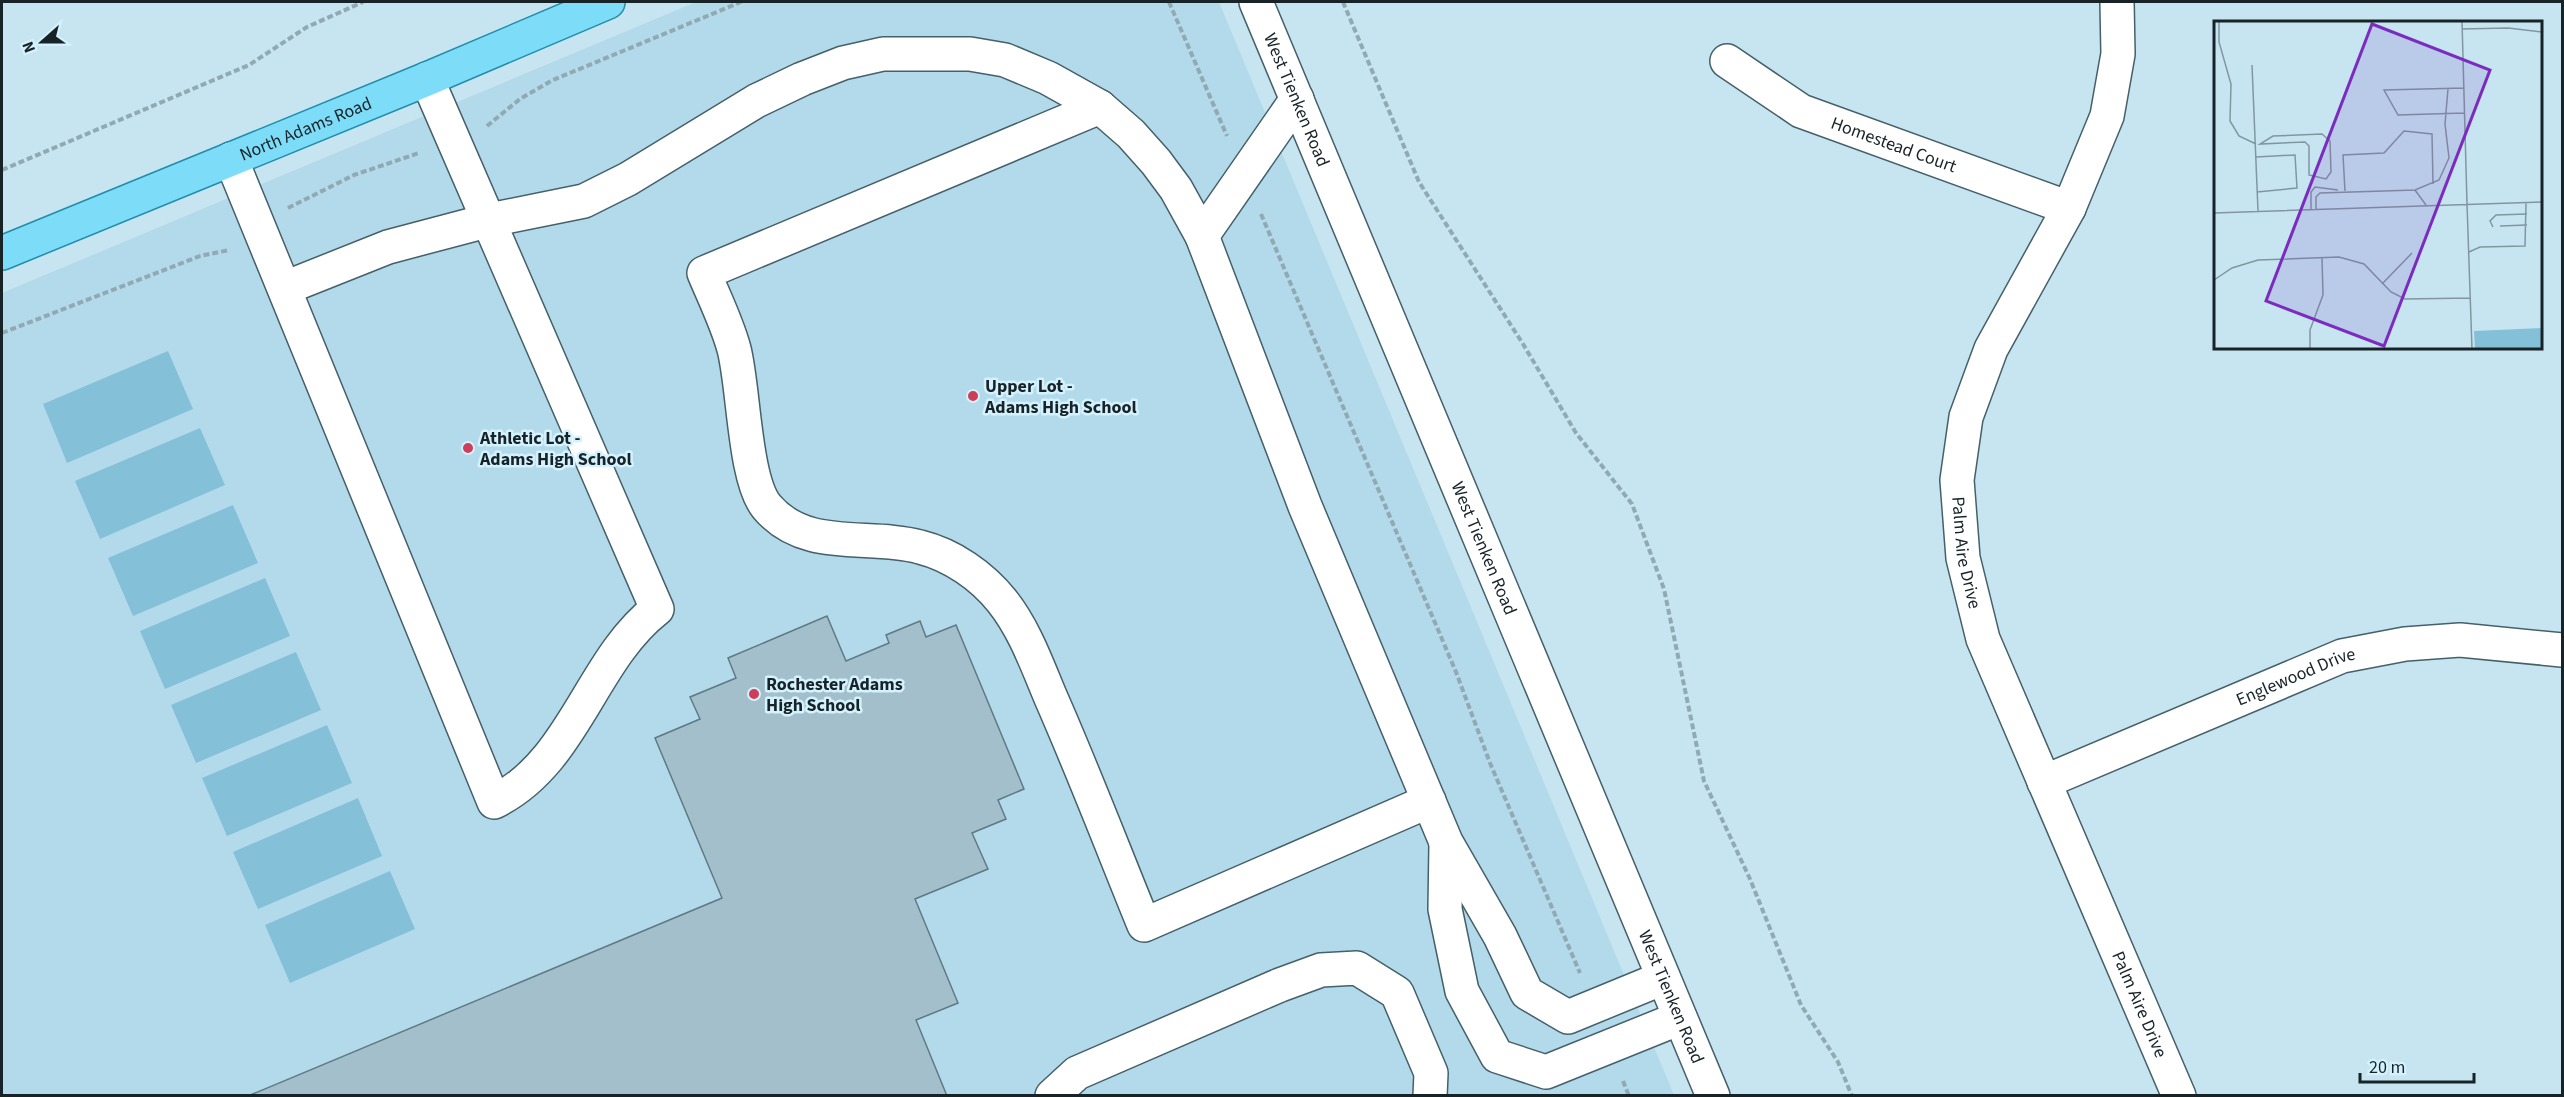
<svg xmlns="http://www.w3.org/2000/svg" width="2564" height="1097" font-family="'Source Sans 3',sans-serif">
  <rect width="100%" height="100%" fill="#c6e5f1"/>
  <path fill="#b3daea" d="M696,2H1219L1674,1095L2,1096V293Z"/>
  <path fill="#84c1d9" d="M168,351L193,409L67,463L43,404Z
    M200,428L225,485L100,539L75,481Z
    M233,505L258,563L133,616L108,558Z
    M265,578L290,636L165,689L140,631Z
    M296,652L321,710L196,763L171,705Z
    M327,725L352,783L227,836L202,778Z
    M358,798L382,856L258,909L233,852Z
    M390,871L415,929L290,983L265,925Z"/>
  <path fill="#a2bfcb" stroke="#5e7a85" stroke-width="1.5" d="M827,616L846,661L889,643L886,635L920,621L926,637L956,625L1024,789L998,800L1006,819L972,833L988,869L915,899L958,1003L916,1020L947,1096H248L722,898L655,738L700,719L690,697L736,678L728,658Z"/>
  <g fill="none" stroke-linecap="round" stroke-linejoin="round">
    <defs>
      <g id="minor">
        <path id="s1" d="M1256,2L1713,1096"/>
        <path id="s2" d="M2117,2L2118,54L2107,116L2069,208L1991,349L1966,417L1957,480L1963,558L1983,639L2179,1096"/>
        <path id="s3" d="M1727,61L1801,111L2069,208"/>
        <path d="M1100,107L704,273C714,297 727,323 734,349C744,387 744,480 767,507C806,553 869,533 920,547C952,555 982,576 1002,601C1025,630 1037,665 1051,698C1084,773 1113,849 1144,925L1429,801"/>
        <path d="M231,159L494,802C575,762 590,661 657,609L427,79"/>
        <path d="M1202,236L1297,99"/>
        <path d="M285,288L388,247L490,220L584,201L628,179L756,101L802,79L843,63L883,54H970L1005,60L1048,78L1100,107L1131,134L1156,162L1176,189L1202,236L1305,506L1446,842L1500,936L1527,993L1568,1017L1663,978"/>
        <path id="s4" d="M2044,782L2342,656L2405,644L2460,640L2562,650"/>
        <path d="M1446,844L1445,909L1462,991L1497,1056L1546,1072L1680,1018"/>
        <path d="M1052,1096L1077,1073L1280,985L1321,970L1357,968L1397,993L1431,1073L1430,1096"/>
      </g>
      <g id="major">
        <path id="s5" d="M2,253L427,79L608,2"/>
      </g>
    </defs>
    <use href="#minor" stroke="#45606a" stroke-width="36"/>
    <use href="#major" stroke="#218cab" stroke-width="36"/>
    <path stroke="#90a9b2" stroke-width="4" stroke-dasharray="6 3" stroke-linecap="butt" d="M1169,2L1227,136
      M1343,2L1419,182L1523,344L1576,433L1632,504L1664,589L1704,781L1750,879L1801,1005L1838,1062L1852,1096
      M487,126L520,99L553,80L741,2
      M2,170L249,65L307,27L363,2
      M288,208L354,175L419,153
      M1261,214L1456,672L1490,763L1580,973
      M2,333L200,256L229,250
      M1623,1081L1629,1096"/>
    <use href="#minor" stroke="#fff" stroke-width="33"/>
    <use href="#major" stroke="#7ddcf7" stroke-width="33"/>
  </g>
  <g fill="#ce3e59" stroke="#d3f2fe" stroke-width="2">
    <circle cx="973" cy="396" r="6"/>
    <circle cx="468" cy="448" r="6"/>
    <circle cx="754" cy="694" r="6"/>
  </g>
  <g text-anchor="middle" stroke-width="5" stroke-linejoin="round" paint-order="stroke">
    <g font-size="18" fill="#182328" stroke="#d3f2fe">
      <text dy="6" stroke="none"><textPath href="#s1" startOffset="106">West Tienken Road</textPath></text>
      <text dy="6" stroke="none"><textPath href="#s5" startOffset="328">North Adams Road</textPath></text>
      <text dy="6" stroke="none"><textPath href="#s3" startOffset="188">Homestead Court</textPath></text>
      <text dy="6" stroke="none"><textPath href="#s1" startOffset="592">West Tienken Road</textPath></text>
      <text dy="6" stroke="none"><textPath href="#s2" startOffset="585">Palm Aire Drive</textPath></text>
      <text dy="6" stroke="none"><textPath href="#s4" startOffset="273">Englewood Drive</textPath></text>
      <text dy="6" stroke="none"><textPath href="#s1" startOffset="1078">West Tienken Road</textPath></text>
      <text dy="6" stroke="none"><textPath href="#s2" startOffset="1071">Palm Aire Drive</textPath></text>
    </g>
    <g font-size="18" font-weight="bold" fill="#182328" stroke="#d3f2fe" text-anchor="start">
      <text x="985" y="392">Upper Lot -<tspan x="985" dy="21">Adams High School</tspan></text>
      <text x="480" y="444">Athletic Lot -<tspan x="480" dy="21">Adams High School</tspan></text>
      <text x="766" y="690">Rochester Adams<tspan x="766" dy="21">High School</tspan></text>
    </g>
  </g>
  <g transform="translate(2214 21)">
    <rect width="328" height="328" fill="#c6e5f1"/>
    <path d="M328,307V328H261L260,310Z" fill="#84c1d9"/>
    <path fill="none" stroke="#8097a1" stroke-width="1.5" d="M5,0V21L17,63L16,100L25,115L42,123M248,0L253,183M248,8L294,7L329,11M38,44L44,190M250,67L170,69L184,94L250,92M108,113L116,120L117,151L112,158L95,154V125L91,121L46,123L59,115ZM42,136L81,134L83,167L43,171M201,169L212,184M131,170L129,134L170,132L190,110L218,113L219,163M253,183L258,328M97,188V171L101,166L124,169M102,188V176L106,172L201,169L225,159L235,137L231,103L234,68M0,192L329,181M286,205L313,204M279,206L276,200L282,194L313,193M255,231L266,226L311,225L312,182M0,259L18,247L44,239L125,236L150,243L177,271L191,278L256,277M168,263L198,232M96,328V309L109,274L108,237"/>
    <path fill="#7b2cbf" fill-opacity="0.15" stroke="#7b2cbf" stroke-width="3" d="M158,3L276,49L170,325L52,280Z"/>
    <rect width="328" height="328" fill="none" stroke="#182328" stroke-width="3"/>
  </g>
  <rect width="2564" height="1097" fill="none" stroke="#182328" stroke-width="6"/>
  <g transform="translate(42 42) rotate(249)" stroke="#d3f2fe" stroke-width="4.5" paint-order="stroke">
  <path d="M0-4.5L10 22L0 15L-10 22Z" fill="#182328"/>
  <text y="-9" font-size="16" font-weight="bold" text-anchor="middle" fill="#182328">N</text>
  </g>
  <path d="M2360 1073v9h114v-9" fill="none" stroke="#182328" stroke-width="3"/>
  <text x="2369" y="1073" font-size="18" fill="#182328" stroke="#d3f2fe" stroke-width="4.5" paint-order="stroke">20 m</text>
</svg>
